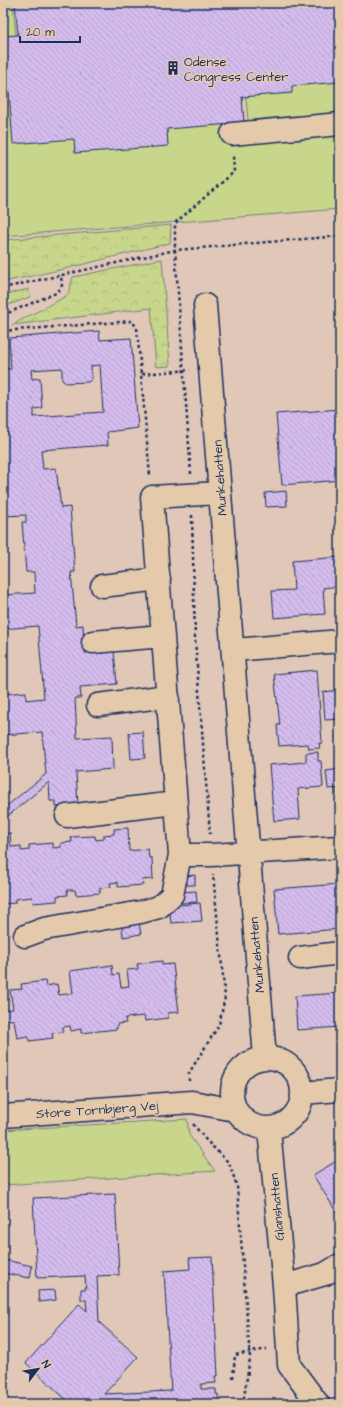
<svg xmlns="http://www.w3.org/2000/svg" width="343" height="1407" font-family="'Architects Daughter',sans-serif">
  <defs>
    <pattern id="forest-crowns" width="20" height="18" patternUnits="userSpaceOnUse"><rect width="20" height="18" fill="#c7d68a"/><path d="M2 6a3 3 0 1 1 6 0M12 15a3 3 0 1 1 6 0" fill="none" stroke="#aab87a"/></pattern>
    <pattern id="building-back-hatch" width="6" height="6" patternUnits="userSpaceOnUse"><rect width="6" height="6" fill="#d4bcec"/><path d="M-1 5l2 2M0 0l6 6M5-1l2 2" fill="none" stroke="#b5a2cd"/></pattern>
  </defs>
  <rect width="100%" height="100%" fill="#e1c7b8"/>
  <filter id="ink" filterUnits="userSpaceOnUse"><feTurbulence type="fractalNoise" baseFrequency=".025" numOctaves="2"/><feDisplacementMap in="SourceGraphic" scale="8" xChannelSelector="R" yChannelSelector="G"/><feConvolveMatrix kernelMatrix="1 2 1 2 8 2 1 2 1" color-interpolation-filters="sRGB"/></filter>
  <g filter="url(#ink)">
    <path fill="#c7d68a" stroke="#718274" d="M3,3H13L18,59L73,136L248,121L245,88L340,81V209L3,236Z
      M187,1119L189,1135L215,1171L3,1185V1130Z"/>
    <path fill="url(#forest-crowns)" stroke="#718274" d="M171,225L170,243L64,269L3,282V240Z
      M162,259L170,366L156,367L151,308L12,325L68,295L73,277Z
      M29,289L30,297L3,307V295Z"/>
    <path fill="url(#building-back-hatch)" stroke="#1b2f5e" fill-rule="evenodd" d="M15,3H340V82L292,86V93L242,97L244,123L167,129L168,146L75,153L74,139L13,144L6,52L3,53V36L18,35Z
      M99,331L100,340L131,338L138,428L107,432L108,445L41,450L43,469L56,468L61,508L70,507L75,572H71L76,626L83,625L85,653L114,651L117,684L80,687L81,698H75L77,738L112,736L113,769L76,772L78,806L56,807V801H50L49,782L3,820V809L46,774L42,732L3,735V694L26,692V700L44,698L38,626L3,629V595L35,593L34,572H26L22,522H26V515L3,516V369H11L9,338ZM100,365L103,412L34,417V409L42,408L40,378L32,379L31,370L62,368V380L66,383L88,382L92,379L91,366Z
      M340,409V480L282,485L276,414Z
      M286,491L287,506L266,507L265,493Z
      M340,557V586L323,588L325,614L274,618L272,591L294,590L292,561Z
      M317,670L322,743H319L320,748L309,749L308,744L279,746L277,725H280L274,674Z
      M340,690V719L325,720L323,692Z
      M143,732L145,758L131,759L129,733Z
      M318,752V761H321L323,787L298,789L300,819L274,821L269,765L306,762V753Z
      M340,769V788L328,789L326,771Z
      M340,788V807H338L336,789Z
      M128,828L129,851L148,849L149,858H152L153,879L142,880L143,885L118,887V882L110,883L111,887L100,888V893L76,895L75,890H67L68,895L57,896V901L33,903L32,897L15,899V903L3,904V834L10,833L11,847L21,846V851L29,850V845L53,843V848L61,847V843L72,842L71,837L95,836L96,840L104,839V835L114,834V829Z
      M195,875V885H187L186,876Z
      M340,884V929L278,934L274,889Z
      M196,891L197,902L181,903V892Z
      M200,903L202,921L171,923L169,906Z
      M139,923L141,934L123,937L122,925Z
      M162,961V965L173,964L179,1012L168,1013V1018L145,1021L144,1016L125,1018L126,1023L117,1024V1029L81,1033V1029L71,1031L70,1026L63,1027V1032L52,1033L53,1038L29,1041L28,1036L17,1038L14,1020L3,1019V1010L13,1009L10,990L22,989L21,984L45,981L46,986L57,984L59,995L73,993L70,971L112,965L113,975L119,974L121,987L129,986L127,970L138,969L137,964Z
      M340,993V1027L297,1030L295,996Z
      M340,1159V1215L339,1216L313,1175Z
      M115,1194L119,1275L97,1276L99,1322L138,1357L104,1394L171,1391L164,1271L190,1269L189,1258L212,1257L218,1376H215L216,1383L201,1384V1389H216V1394H218L219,1404H171V1402L71,1404L26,1363L79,1304L87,1311L86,1300H81V1289H86L85,1276L37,1278L33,1198Z
      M5,1260L32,1266L30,1278L3,1273Z
      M55,1290L56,1300L39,1302L38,1291Z
      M340,1372V1386L334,1376Z"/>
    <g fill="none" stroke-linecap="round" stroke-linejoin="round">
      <defs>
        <path id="minor" d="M232,134L340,124
          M205,305L265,1058
          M219,493L152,497L180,855H211L340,847
          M102,586L159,579
          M93,642L163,636
          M234,650L340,641
          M98,705L168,696
          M67,816L176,803
          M25,936L44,929L141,912L159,907L172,895L180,855
          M300,958L340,953
          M232 1093a35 35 0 1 1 70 0a35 35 0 1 1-70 0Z
          M302,1093L340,1090
          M3,1116L192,1102L235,1110
          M269,1129L284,1286L289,1365L318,1404
          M284,1286L325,1274L340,1265"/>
      </defs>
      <use href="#minor" stroke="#1b2f5e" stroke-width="25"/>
      <path stroke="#1b2f5e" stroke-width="2.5" stroke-dasharray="3 3" stroke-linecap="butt" d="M3,288L175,250L340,236
        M3,315L56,293L62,287L61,275
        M3,331L132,321L137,328L150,476
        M3,339V360
        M142,374L190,370
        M191,474L175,250V223L234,172L233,155
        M192,515L195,640L210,834
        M189,1081V1073L219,1025L225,997L213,874
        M193,1124L206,1140L229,1163L237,1186L250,1358L243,1404
        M233,1378L235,1355L267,1349"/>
      <use href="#minor" stroke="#e4caab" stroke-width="22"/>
    </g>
  </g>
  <defs>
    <symbol id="building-bare" viewBox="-9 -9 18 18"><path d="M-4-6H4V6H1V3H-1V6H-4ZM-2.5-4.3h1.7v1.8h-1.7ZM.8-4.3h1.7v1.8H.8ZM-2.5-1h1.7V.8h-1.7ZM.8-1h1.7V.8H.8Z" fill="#1b2f5e" stroke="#e4caab" stroke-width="2.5" paint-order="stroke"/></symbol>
  </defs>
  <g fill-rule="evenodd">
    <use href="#building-bare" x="163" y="58" width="20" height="20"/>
  </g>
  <g text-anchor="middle" stroke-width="3" stroke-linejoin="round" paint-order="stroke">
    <g font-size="13" fill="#1b2f5e" stroke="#e4caab" text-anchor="start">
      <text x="184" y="66">Odense<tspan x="184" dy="15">Congress Center</tspan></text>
    </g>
    <g font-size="13" fill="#1b2f5e" stroke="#e4caab">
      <text transform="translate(219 478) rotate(-94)" y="5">Munkehatten</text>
      <text transform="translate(256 955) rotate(-95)" y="5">Munkehatten</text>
      <text transform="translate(97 1109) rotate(-4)" y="5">Store Tornbjerg Vej</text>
      <text transform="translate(276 1207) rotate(-95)" y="5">Glanshatten</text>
    </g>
  </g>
  <rect width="343" height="1407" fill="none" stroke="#e4caab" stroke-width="16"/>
  <rect x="8" y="8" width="327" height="1391" fill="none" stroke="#1b2f5e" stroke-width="1.5" filter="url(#ink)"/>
  <g transform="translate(38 1369) rotate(59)" stroke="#e4caab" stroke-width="3" paint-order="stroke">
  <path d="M0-3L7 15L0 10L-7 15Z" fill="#1b2f5e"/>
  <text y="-6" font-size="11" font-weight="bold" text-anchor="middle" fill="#1b2f5e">N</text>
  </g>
  <path d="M20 36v6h60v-6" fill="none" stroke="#1b2f5e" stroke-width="2"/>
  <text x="26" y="36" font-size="12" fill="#1b2f5e" stroke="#e4caab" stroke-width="3" paint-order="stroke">20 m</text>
</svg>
